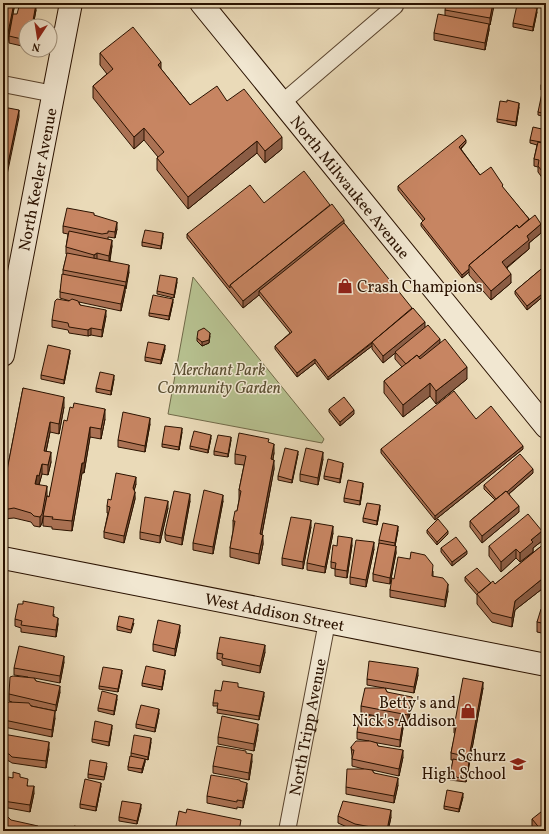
<svg xmlns="http://www.w3.org/2000/svg" width="549" height="834" font-family="Vollkorn,serif">
  <rect width="100%" height="100%" fill="#eadab8"/>
  <filter id="stains"><feTurbulence type="fractalNoise" baseFrequency=".005" numOctaves="4"/><feColorMatrix values="0 0 0 0 .2 0 0 0 0 .09 0 0 0 0 .02 0 0 0 .5 -.17"/></filter>
  <radialGradient id="worn" r=".72"><stop offset=".6" stop-color="#630" stop-opacity="0"/><stop offset="1" stop-color="#630" stop-opacity=".3"/></radialGradient>
  <path fill="#b6c08f" stroke="#706948" d="M193,277L324,439L322,443L168,414Z"/>
  <g fill="none" stroke-linecap="round" stroke-linejoin="round">
    <defs>
      <g id="street">
        <path d="M3,84L54,94"/>
        <path d="M283,102L395,6V3"/>
        <path id="s1" d="M287,831L327,622"/>
      </g>
      <g id="secondary">
        <path id="s2" d="M201,3L546,427"/>
        <path id="s3" d="M3,355L71,3"/>
        <path id="s4" d="M3,558L546,665"/>
      </g>
    </defs>
    <use href="#street" stroke="#5a442e" stroke-width="18"/>
    <use href="#secondary" stroke="#2a1200" stroke-width="24"/>
    <use href="#street" stroke="#f1e7d1" stroke-width="16"/>
    <use href="#secondary" stroke="#f1e7d1" stroke-width="22"/>
  </g>
  <path fill="#ab7254" stroke="#2a1200" d="M3,3H15L7,45L3,44Z
    M494,3L490,25H489V30L485,50L434,40V33L445,15V10Z
    M526,3H538V5Z
    M36,10L33,26H26V47L9,43V36L17,14Z
    M537,12L533,31L513,27V23Z
    M100,53L161,69L190,105L227,101L282,149L265,163L257,153L188,209L157,170V158L158,157L144,140L134,149L93,98V86L107,74L100,65Z
    M546,76V91L541,90V86Z
    M546,94V117L538,115V112Z
    M507,102L519,107L516,126L497,122V119Z
    M546,130V183L538,172V167L534,166V159L537,145L530,143V140Z
    M466,143L461,149L480,175L503,188L541,233L529,243V249L507,268L511,283L491,300L469,275V272L462,278L421,226V223L423,221L398,190V186Z
    M264,203L344,223L425,327L440,344L467,379L436,404L430,396L403,417L384,393V381L402,367L395,359V353L383,363L372,349V346L328,380L315,363L297,377L275,349V346L290,333L259,295L243,308L187,238V234Z
    M94,215L117,229L115,238L108,237V239L112,246L110,261L129,272L125,289V292L121,311L79,302L80,305L106,316L102,337L91,335L88,336L69,333L68,330L52,327V320L69,301H70L60,298V292L63,274V270L67,254H66V247L68,234L63,233V226Z
    M163,237L161,249L142,246V242Z
    M546,265V294L527,310L515,294V291Z
    M177,282L174,298L157,294V291Z
    M173,302L169,320L149,316V313Z
    M210,336L209,343L202,346L197,341V338Z
    M165,349L161,364L145,361V357Z
    M70,353L64,384L41,379V375Z
    M546,355V380L544,378V362Z
    M114,379L111,395L96,392V388Z
    M23,388L64,407L59,434L50,432L46,452L51,462L48,475L42,474L39,484L47,496L49,497L67,421L105,419L101,439L90,437L84,473H82L72,531L52,529V527L43,526V517L42,523L40,527L34,526L31,522L14,518L3,519V491Z
    M329,409L354,414L340,426L329,412Z
    M476,419L523,449L435,520L381,453V449Z
    M150,424L145,452L118,447V440Z
    M182,432L179,450L162,447V444Z
    M211,438L208,453L190,449V446Z
    M231,440L228,457L214,455V451Z
    M269,443L274,453L273,459L274,469L262,534L263,544L259,564L230,557V548L233,531V521L237,511L239,500V490L244,465L235,464V454Z
    M298,454L292,483L278,480V476Z
    M323,459L318,485L300,481V474Z
    M343,466L340,483L324,479V476Z
    M533,473L509,494L519,512L482,543L470,527V521L495,500L484,489V485Z
    M136,484L134,490L135,499L124,543L104,538V532L108,513H107V506L111,500Z
    M363,486L360,505L344,502V498Z
    M190,501L182,545L166,541L165,538V532Z
    M223,501L213,554L193,550V543Z
    M168,508L160,543L140,539V532Z
    M380,509L377,525L363,522V518Z
    M311,527L303,569L282,565V558Z
    M398,530L395,546L396,553L390,584L373,581V574L379,543V540Z
    M427,530L448,534L437,545L427,533Z
    M333,533L325,573L307,570V563Z
    M546,537V593L542,589L515,610L512,627L492,622L477,604V595L465,581V577L495,584L545,543V539Z
    M542,541L533,548V552L520,562L516,558L501,572L489,556V546Z
    M352,545L347,578L335,576V569L331,568V562L337,546Z
    M441,548L467,554L452,566L441,552Z
    M374,549L366,587L350,584V577Z
    M433,571V576L448,591L445,607L390,597V590L394,579Z
    M546,604V634L537,632V622Z
    M54,614V617L58,624L56,637L21,632V628L15,626V619Z
    M134,623L131,633L117,630V626Z
    M180,632L175,656L153,651V644Z
    M265,652L260,673L222,665V661L217,659V653Z
    M64,662L60,683L34,678L36,681L60,692L56,711L31,706L55,718L52,737L4,727L5,717L4,715V709L12,702L9,701V694L28,677L14,675V668Z
    M122,673L118,692L99,689V686Z
    M165,673L162,690L142,686V683Z
    M418,675L414,693L385,688L387,692L412,704L408,722L361,713V706L384,688L367,685V679Z
    M238,687L264,696L259,720L217,713L218,706H213V703L221,691Z
    M483,688L466,782L450,780L453,760H451V753L455,734L454,733V727Z
    M117,699L114,715L98,711V708Z
    M159,713L155,732L136,728V724Z
    M112,728L109,746L92,742V739Z
    M403,728L400,747L372,742L378,746L403,757L399,776L372,770L374,773L398,785L394,803L346,794V787L364,769L352,766V756L351,747L369,741L357,739V732Z
    M258,730L254,751L218,744V737Z
    M3,734L49,749L46,768L12,763L9,761L3,759Z
    M151,742L148,760L145,759V762L142,773L128,770V767L131,756V753Z
    M252,761L249,780L213,773V766Z
    M107,766L104,780L88,778V774Z
    M20,777L28,786L34,793L30,812L3,807V779L8,780L13,778Z
    M101,786L96,811L80,808V804Z
    M247,790L243,808L237,807V809L207,803V796Z
    M463,797L459,812L444,809V806Z
    M141,808L137,824L119,821V817Z
    M338,816L391,817L388,831H356L338,823Z
    M532,819L546,831H532Z"/>
  <path fill="#8b5d45" stroke="#2a1200" d="M14,3H15L7,45V38Z
    M493,3H494V6L490,25V18Z
    M36,4V10L33,26H32Z
    M537,8V12L533,31V27Z
    M489,24V30L485,50V43Z
    M161,62V75L158,65Z
    M519,103V107L516,126V122Z
    M19,110V117L3,194V188Z
    M144,128V140L134,149V137Z
    M282,137V149L265,163V151Z
    M466,140V143L459,150V147Z
    M257,141V153L188,209V197Z
    M344,220V227L259,291V295L243,308V301Z
    M117,222V229L115,238V232Z
    M541,224V233L529,243V249L502,271V262L527,236Z
    M163,233V237L161,249V246Z
    M112,240V246L109,263V256Z
    M97,253V260L94,261V255Z
    M129,265V272L126,289V282Z
    M469,269V272L462,278V275Z
    M511,274V283L491,300V291Z
    M177,278V282L174,298V295Z
    M125,286V292L121,311V304Z
    M546,291V294L527,310V306Z
    M173,299V302L169,320V316Z
    M106,310V316L102,337V330Z
    M425,322V329L383,363V356Z
    M91,328V335L88,336V330Z
    M210,333L209,343L202,346V342Z
    M440,339V346L407,373V366Z
    M372,343V346L328,380V377Z
    M165,345V349L161,364V360Z
    M70,350V353L64,384V380Z
    M315,359V363L297,377V373Z
    M467,367V379L436,404V391Z
    M114,375V379L111,395V391Z
    M430,383V396L403,417V405Z
    M64,397V407L59,434V424Z
    M105,409V419L101,439V429Z
    M354,410V414L340,426V422Z
    M150,418V424L145,452V446Z
    M50,422V432L44,461V451Z
    M90,427V437L84,473V463Z
    M182,428V432L179,450V447Z
    M211,435V438L208,453V450Z
    M231,437V440L228,457V454Z
    M274,444V453L271,469V459Z
    M523,446V449L435,520V516Z
    M298,451V454L292,483V480Z
    M51,452V462L48,475V465Z
    M323,452V459L318,485V478Z
    M274,460V469L260,544V534Z
    M82,463V473L72,531V521Z
    M343,463V466L340,483V479Z
    M42,464V474L39,485V476Z
    M533,469V473L497,504V500Z
    M37,475V485L35,484Z
    M136,477V484L133,495V488Z
    M363,483V486L360,505V501Z
    M47,486V496L42,523L40,527V517Z
    M135,492V499L124,543V536Z
    M190,494V501L182,545V538Z
    M223,495V501L213,554V547Z
    M168,501V508L160,543V536Z
    M380,505V509L377,525V521Z
    M519,506V512L482,543V536Z
    M311,520V527L303,569V562Z
    M333,526V533L325,573V567Z
    M398,526V530L395,546V543Z
    M448,531V534L437,545V542Z
    M542,531V541L533,548V552L520,562V553L531,540Z
    M263,535V544L259,564V554Z
    M352,538V545L347,578V571Z
    M374,542V549L366,587V580Z
    M396,546V553L390,584V578Z
    M516,549V558L501,572V562Z
    M467,551V554L452,566V562Z
    M542,579V589L515,610L512,627V618L515,601Z
    M448,584V591L445,607V600Z
    M58,618V624L56,637V630Z
    M180,625V632L175,656V649Z
    M265,645V652L260,673V666Z
    M64,656V662L60,683V676Z
    M418,668V675L414,693V687Z
    M122,670V673L118,692V689Z
    M165,670V673L162,690V687Z
    M483,682V688L466,782V779L469,763V757Z
    M60,686V692L56,711V705Z
    M264,692V696L259,720V716Z
    M117,695V699L114,715V711Z
    M412,697V704L408,722V715Z
    M159,709V713L155,732V728Z
    M55,711V718L52,737V730Z
    M403,721V728L400,747V740Z
    M258,724V730L254,751V744Z
    M112,725V728L109,746V742Z
    M151,738V742L148,760V757Z
    M49,742V749L46,768V761Z
    M403,750V757L399,776V769Z
    M252,754V761L249,780V773Z
    M145,759V762L142,773V769Z
    M398,778V785L394,803V796Z
    M101,783V786L96,811V807Z
    M247,783V790L243,808V801Z
    M34,786V793L30,812V805Z
    M463,793V797L459,812V809Z
    M141,804V808L137,824V821Z
    M391,810V817L388,831H387Z"/>
  <path fill="#c78562" stroke="#2a1200" d="M3,3H14L7,38H3Z
    M20,3H31L36,4L32,26H26V40L9,36L13,14H17Z
    M446,3H493L490,18L445,10Z
    M517,5L537,8L533,27L513,23Z
    M438,14L489,24L485,43L434,33Z
    M133,27L161,62L158,65L190,105L217,86L227,101L244,89L282,137L265,151L257,141L188,197L157,158L164,152L144,128L134,137L93,86L113,69L100,53Z
    M543,76H546V87L541,86Z
    M542,93L546,94V114L538,112Z
    M507,100L519,103L516,122L497,119L500,101L507,102Z
    M3,107L19,110L3,188Z
    M533,127L546,130V143L530,140Z
    M462,135L466,140L459,147L480,175L491,167L503,185L502,186L529,219L519,228L517,225L469,265V269L462,275L421,223L425,219L398,186Z
    M538,142L546,144V176L538,166L539,160L534,159Z
    M304,171L330,205L230,285V288L187,234L250,185L264,203Z
    M332,204L344,220L243,301L230,285Z
    M67,208L94,213V215L117,222L115,232L108,231V233L102,234L63,226Z
    M535,215L541,224L527,236L529,240L502,262L511,274L491,291L469,265L517,225L519,228Z
    M344,223L412,308L372,342L328,377L315,359L297,373L275,346L292,332L259,291Z
    M145,230L163,233L161,246L142,242Z
    M69,231L112,240L109,256L97,253L94,255L66,247Z
    M67,253L129,265L126,282L63,270Z
    M546,265V291L527,306L515,291Z
    M62,274L125,286L121,304L60,292Z
    M160,275L177,278L174,295L157,291Z
    M153,295L173,299L169,316L149,313Z
    M57,299L69,301L72,299L78,301L80,305L106,310L102,330L91,328L88,330L69,327L68,323L52,320L55,301Z
    M413,308L425,322L383,356L372,342Z
    M428,325L440,339L419,357L417,355L406,364L395,352Z
    M204,328L210,333L209,340L202,342L197,338L198,331Z
    M445,339L467,367L436,391L430,383L403,405L384,381L417,355L420,359Z
    M148,342L165,345L161,360L145,357Z
    M48,345L70,350L64,380L41,375Z
    M546,355V364L544,362Z
    M100,372L114,375L111,391L96,388Z
    M23,388L64,397L59,424L50,422L44,451L51,452L48,465L42,464L39,476L37,475L35,484L47,486L42,514L40,517L34,516L31,513L14,508L3,510V491Z
    M454,391L476,419L491,406L523,446L435,516L381,449Z
    M344,397L354,410L340,422L329,409Z
    M74,403L105,409L101,429L90,427L84,463H82L72,521L52,519L53,517L43,516L47,496L49,497L64,420L67,421L70,407L73,408Z
    M123,412L150,418L145,446L118,440Z
    M165,426L182,428L179,447L162,444Z
    M194,431L211,435L208,450L190,446Z
    M239,433L269,439L268,442L274,444L271,459L274,460L260,534L263,535L259,554L230,548L235,521H233L235,511H237L241,491L239,490L246,456L235,454Z
    M218,435L231,437L228,454L214,451Z
    M285,448L298,451L292,480L278,476Z
    M306,448L323,452L318,478L300,474Z
    M520,454L533,469L507,492L506,491L496,499L484,485Z
    M328,459L343,463L340,479L324,476Z
    M116,473L136,477L133,488L135,492L124,536L104,532L110,507L107,506L108,499L111,500Z
    M348,480L363,483L360,501L344,498Z
    M204,490L223,495L213,547L193,543Z
    M174,491L190,494L182,538L166,535L165,532Z
    M506,491L519,506L482,536L470,521Z
    M145,497L168,501L160,536L140,532Z
    M367,503L380,505L377,521L363,518Z
    M528,514L542,531L531,540L533,542L520,553L516,549L501,562L489,546Z
    M291,517L311,520L303,562L282,558Z
    M438,519L448,531L437,542L427,530Z
    M315,523L333,526L325,567L307,563Z
    M383,523L398,526L395,543L379,540Z
    M338,536L352,538L347,571L335,569L336,563L331,562L333,545L337,546Z
    M456,537L467,551L452,562L441,548Z
    M356,540L374,542L366,580L350,577Z
    M379,543L396,546L390,578L373,574Z
    M545,543H546V583L542,579L515,601L512,618L492,613L477,594L493,581L495,584Z
    M411,552L425,555L433,565L432,576L443,578L448,584L445,600L390,590L392,578L394,579L398,557L410,559Z
    M477,568L491,583L479,593L465,577Z
    M23,601L54,607L53,616L58,618L56,630L21,625L22,621L15,619L18,604H23Z
    M546,604V624L537,622L541,609Z
    M119,616L134,619L131,630L117,626Z
    M158,620L180,625L175,649L153,644Z
    M220,637L265,645L260,666L222,658L223,654L217,653Z
    M19,646L64,656L60,676L14,668Z
    M369,661L418,668L414,687L367,679Z
    M146,666L165,670L162,687L142,683Z
    M103,667L122,670L118,689L99,686Z
    M13,676L34,678L36,681L60,686L56,705L9,694L10,677Z
    M463,678L483,682L469,757L451,753L456,727H454Z
    M223,681L238,683V687L264,692L259,716L217,709L218,703H213L215,690L221,691Z
    M365,688H385L387,692L412,697L408,715L361,706Z
    M102,691L117,695L114,711L98,708Z
    M9,702L29,703L31,706L55,711L52,730L4,720L6,713L4,709L6,703Z
    M141,705L159,709L155,728L136,724Z
    M360,714L403,721L400,740L357,732Z
    M222,716L258,724L254,744L218,737Z
    M95,721L112,725L109,742L92,739Z
    M3,734L49,742L46,761L12,757L9,754L3,753Z
    M134,735L151,738L148,757L131,753Z
    M356,741H370L377,743L378,746L403,750L399,769L352,759L354,750H352L351,747Z
    M217,746L246,751V753L252,754L249,773L213,766Z
    M130,756L145,759L142,769L128,767Z
    M453,759L469,762L466,779L450,776Z
    M90,760L107,763L104,777L88,774Z
    M347,769H365L372,770L374,773L398,778L394,796L346,787Z
    M13,772L20,774V777L28,779L27,786H34L30,805L3,801V779L8,780V777L13,778Z
    M211,775L240,780V781L247,783L243,801L237,800V802L207,796Z
    M85,779L101,783L96,807L80,804Z
    M447,790L463,793L459,809L444,806Z
    M122,801L141,804L137,821L119,817Z
    M343,801L391,810L387,830L355,824L338,816Z
    M546,808V831H542L532,819Z
    M187,809L241,820L239,831H175L179,811L186,813Z
    M3,817H8L11,820L38,826L37,831H3Z
    M74,826L93,830V831H73Z"/>
  <defs>
    <symbol id="shop-bare" viewBox="-9 -9 18 18"><path d="M-5-2.5h2.3a2.7 3.5 0 0 1 5.4 0H5L5.5 6h-11ZM-1.5-2.5h3a1.5 2.3 0 0 0-3 0Z" fill="#8f2418" stroke="#f1e7d1" stroke-width="2.5" paint-order="stroke"/></symbol>
    <symbol id="school-bare" viewBox="-9 -9 18 18"><path d="M0-5L7-2L0 1L-7-2ZM-4 1L0 2.5L4 1V4Q0 6-4 4Z" fill="#8f2418" stroke="#f1e7d1" stroke-width="2.5" paint-order="stroke"/></symbol>
  </defs>
  <g fill-rule="evenodd">
    <use href="#shop-bare" x="334" y="275" width="22" height="22"/>
    <use href="#shop-bare" x="457" y="700" width="22" height="22"/>
    <use href="#school-bare" x="507" y="753" width="22" height="22"/>
  </g>
  <g text-anchor="middle" stroke-width="3" stroke-linejoin="round" paint-order="stroke">
    <g font-size="16" fill="#2a1200" stroke="#f1e7d1">
      <text dy="6" stroke="none"><textPath href="#s3" startOffset="179">North Keeler Avenue</textPath></text>
      <text dy="6" stroke="none"><textPath href="#s2" startOffset="237">North Milwaukee Avenue</textPath></text>
      <text dy="6" stroke="none"><textPath href="#s4" startOffset="277">West Addison Street</textPath></text>
      <text dy="6" stroke="none"><textPath href="#s1" startOffset="106">North Tripp Avenue</textPath></text>
    </g>
    <g font-size="16" fill="#2a1200" stroke="#f1e7d1" text-anchor="end">
      <text x="357" y="292" text-anchor="start">Crash Champions</text>
      <text x="456" y="708">Betty's and<tspan x="456" dy="18">Nick's Addison</tspan></text>
      <text x="506" y="761">Schurz<tspan x="506" dy="18">High School</tspan></text>
    </g>
    <g font-size="16" font-style="italic" fill="#5b4f32" stroke="#f1e7d1">
      <text x="219" y="375">Merchant Park<tspan x="219" dy="18">Community Garden</tspan></text>
    </g>
  </g>
  <rect width="549" height="834" fill="none" stroke="#eadab8" stroke-width="16"/>
  <rect x="4" y="4" width="541" height="826" fill="none" stroke="#2a1200" stroke-width="2"/>
  <rect x="8" y="8" width="533" height="818" fill="none" stroke="#2a1200"/>
  <g transform="translate(38 38) rotate(192)"><circle r="19" fill="#f1e7d1" stroke="#a1927d"/>
  <path d="M0-3L7 15L0 10L-7 15Z" fill="#8f2418"/>
  <text y="-6" font-size="11" font-weight="bold" text-anchor="middle" fill="#2a1200">N</text>
  </g>
  <rect width="100%" height="100%" filter="url(#stains)"/>
  <rect width="100%" height="100%" fill="url(#worn)"/>
</svg>
